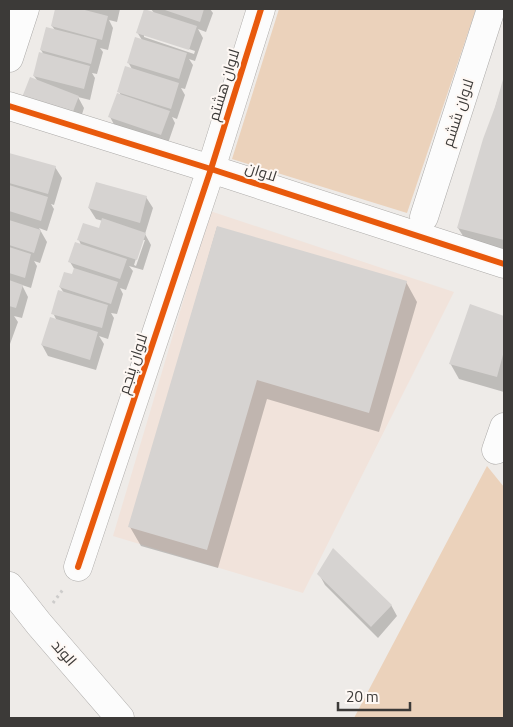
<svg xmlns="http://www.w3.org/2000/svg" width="513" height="727" font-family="'Titillium Web',Cairo,sans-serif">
  <rect width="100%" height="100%" fill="#eeebe8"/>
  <path fill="#f1e3db" d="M210,211L454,292L303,593L113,536Z"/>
  <path fill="#ebd2bb" d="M279,9H476L407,213L232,159Z
    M487,466L504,487V718H354Z"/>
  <path fill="#0003" fill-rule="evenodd" d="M57,9H120L117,22L109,20L113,28L108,50L100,48L103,52L97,74L92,73L95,78L90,100L78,97L84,108L76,133L34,76L44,55L41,50L55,30L52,26Z
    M151,9H210L213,13L206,32L198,29L203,38L195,61L189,59L193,65L185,89L181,88L185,95L177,119L172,117L175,123L167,146L116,128L110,117L121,96L119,91L132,69L128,62L142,40L137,32L154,13ZM144,34L195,51L194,54L144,37Z
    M504,79V249L465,239L458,228Z
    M9,154L55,167L62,178L54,205L51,204L54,209L47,231L39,228L47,242L40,263L34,261L37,266L31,288L22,285L28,297L22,318L14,316L18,322L10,344L9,343Z
    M146,197L153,208L145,234L151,245L143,270L129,266L133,271L126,290L120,288L123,294L117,314L111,313L114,318L108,339L99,336L104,344L96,370L48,356L42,345L57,321L53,313L64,293L60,287L73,276L75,270L70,262L81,245L79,240L100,230L103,221L96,219L89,208ZM142,240H145L136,266L134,265Z
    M217,227L406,282L417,302L379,432L267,399L218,568L141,546L130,527Z
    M471,306L504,317V392L459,379L450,363Z
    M319,574L391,605L397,616L378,638L325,585Z"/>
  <path fill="#d6d3d1" d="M55,9H81L108,16L102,40L51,26Z
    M144,9L197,26L189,50L136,33Z
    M162,9H204L200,22Z
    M46,27L97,40L91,64L40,50Z
    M135,37L187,53L179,79L127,63Z
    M39,52L90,66L84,89L33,76Z
    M125,66L179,83L171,109L117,92Z
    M504,76V240L457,228L483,139L495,107Z
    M30,77L79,96L69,122L19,105Z
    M117,93L170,111L161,135L108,117Z
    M9,153L56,166L48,194L9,183Z
    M96,182L147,196L140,223L88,208Z
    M9,185L48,197L41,221L9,211Z
    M102,218L146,233L137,260L77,240L83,223L99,228Z
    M9,220L41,230L34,253L9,245Z
    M217,226L407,281L369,413L257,380L207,550L128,527Z
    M75,242L127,259L120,279L68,262Z
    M9,247L31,254L25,278L9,273Z
    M74,268L118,282L111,304L59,287L64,272L72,274Z
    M9,280L23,285L16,308L9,306Z
    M58,290L108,305L102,328L51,314Z
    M470,304L504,316V351L497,377L449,364Z
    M50,317L98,332L90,360L41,345Z
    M333,548L392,605L371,627L317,574Z"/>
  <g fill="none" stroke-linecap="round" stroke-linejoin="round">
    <defs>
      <path id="minor" d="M9,58L25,9
        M9,106L211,169L504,264
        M424,217L491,9
        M496,450L504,427
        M78,567L211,169L261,9
        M9,586L39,624L120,718"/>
    </defs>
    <use href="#minor" stroke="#adaba9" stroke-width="29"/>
    <path stroke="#cdcccb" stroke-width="3" stroke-dasharray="2.5 4" stroke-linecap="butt" d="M53,603L64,588"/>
    <use href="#minor" stroke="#fcfcfc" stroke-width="28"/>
    <defs>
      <path id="cycleway" d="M9,106L211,169L504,264
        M78,567L211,169L261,9"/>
    </defs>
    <use href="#cycleway" stroke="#fef8f4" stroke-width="9"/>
    <use href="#cycleway" stroke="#e8590c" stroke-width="6"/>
  </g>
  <g text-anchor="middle" stroke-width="4" stroke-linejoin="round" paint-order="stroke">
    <g font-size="15" fill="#3c3a38" stroke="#fef8f4">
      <text transform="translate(224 85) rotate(-73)" y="5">لاوان هشتم</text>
      <text transform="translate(458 113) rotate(-72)" y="5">لاوان ششم</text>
      <text transform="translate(261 172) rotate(18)" y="5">لاوان</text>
      <text transform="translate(133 364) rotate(-72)" y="5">لاوان پنجم</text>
      <text transform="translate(64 653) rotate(49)" y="5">الوند</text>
    </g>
  </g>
  <rect width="513" height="727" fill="none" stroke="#3c3a38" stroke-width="20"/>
  <path d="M338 702v8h72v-8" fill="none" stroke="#3c3a38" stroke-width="2.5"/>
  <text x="346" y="702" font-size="15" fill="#3c3a38" stroke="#fef8f4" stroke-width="4" paint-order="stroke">20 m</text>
</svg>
